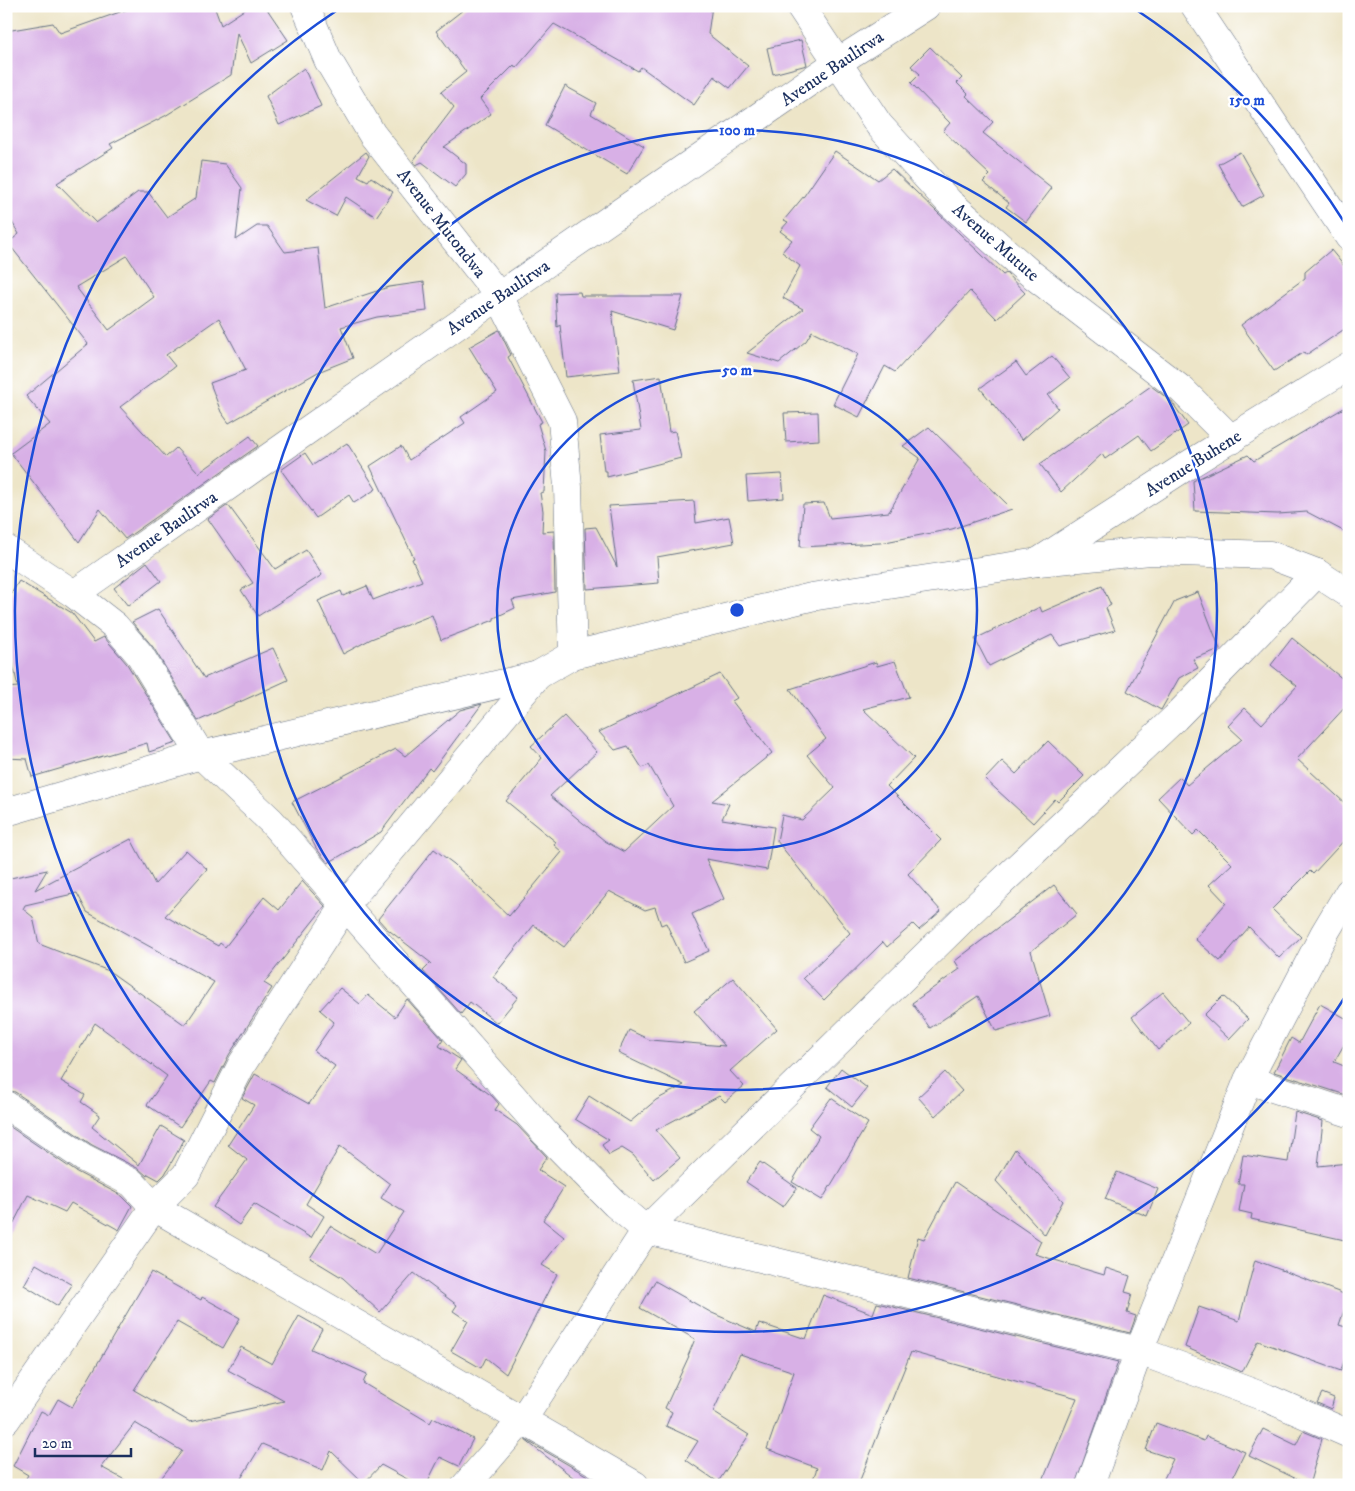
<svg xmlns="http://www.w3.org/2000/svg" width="1355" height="1491" font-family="'IM FELL DW Pica',serif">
  <rect width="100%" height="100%" fill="#fff"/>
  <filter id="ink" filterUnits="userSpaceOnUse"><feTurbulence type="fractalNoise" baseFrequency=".02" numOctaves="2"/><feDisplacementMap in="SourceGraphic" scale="10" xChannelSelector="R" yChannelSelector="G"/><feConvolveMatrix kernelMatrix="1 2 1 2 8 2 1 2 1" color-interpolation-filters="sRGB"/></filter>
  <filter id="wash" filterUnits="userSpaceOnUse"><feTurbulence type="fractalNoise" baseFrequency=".0096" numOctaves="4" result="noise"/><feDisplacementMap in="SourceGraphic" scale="20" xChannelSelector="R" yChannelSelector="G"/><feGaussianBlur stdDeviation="1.12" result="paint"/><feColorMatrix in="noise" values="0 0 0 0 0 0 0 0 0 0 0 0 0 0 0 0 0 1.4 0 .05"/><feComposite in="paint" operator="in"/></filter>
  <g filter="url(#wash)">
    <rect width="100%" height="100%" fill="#ede5c8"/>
    <g id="blocks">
      <path fill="#d8b0e6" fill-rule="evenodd" d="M137,6H214L221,25L250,6H265L288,40L251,63L237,33L231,75L165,116L110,144L113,148L57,183L96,223L138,192H148L167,217L196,198L201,161L225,164L242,188L236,240L257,226H267L285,252L318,248L325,308L389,287L424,282L427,311L377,317L341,327L353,358L318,372L229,423L221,412L210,383L246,370L219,318L166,355L175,366L120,407L166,457L176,448L199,473L250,436L258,446L125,539L100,509L79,542L11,453L50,424L26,396L88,344L8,243L19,234L6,212V31L53,23L60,33ZM127,256L154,297L109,330L76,287Z
        M468,6H712L708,34L748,66L730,88L714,76L694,105L641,67L638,71L554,24L516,68L514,65L480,99L491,114L444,147L466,164V174L455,187L422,162L416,165L413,161L454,107L441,92L466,72L436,31Z
        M801,40L807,65L773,74L767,48Z
        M930,47L962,78L957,83L968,94L966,96L993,122L983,133L1052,188L1026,222L1006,207L1009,203L983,182L990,175L943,131L950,123L911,83L920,74L911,66Z
        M304,68L321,106L279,125L266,96Z
        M565,86L596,103L591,114L644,146L627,174L545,125Z
        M835,151L878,180L892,169L1003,275L1006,273L1025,293L997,319L970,291L895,372L885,366L859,417L833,404L858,354L812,331L806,341L779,363L747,353L803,309L783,298L800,266L782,252L792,240L780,231L788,222L784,220L804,196Z
        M366,152L369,156L358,176L368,181L371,177L393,192L376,217L346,197L336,216L306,200Z
        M1240,152L1264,195L1242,207L1218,164Z
        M1331,250L1349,272V326L1306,355L1304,352L1274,371L1241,325L1305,278V272Z
        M580,292L581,296H683L673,330L612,311L620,371L566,377L560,325L557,327L555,293Z
        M499,330L511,355L508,357L542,422L538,424L546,451L544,492L540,493L543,511L542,532L554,531L555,592L512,600L515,608L494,618V620L441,640L432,615L371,639L343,654L318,601L341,591L343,596L367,586L373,600L422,581L412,559L414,558L370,466L401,446L409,460L465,423L461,417L497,392L469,347Z
        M1052,356L1070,378L1048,395L1058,408L1022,440L980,388L1016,362L1026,376Z
        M661,376L669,432L675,431L681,458L607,477V471H604L600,435L641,430L633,380Z
        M1151,386L1171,401L1188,425L1151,451L1139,435L1105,459L1102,454L1061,492L1040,464Z
        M1349,405V534L1307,512L1278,514L1195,511L1193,481L1248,455L1254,461Z
        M818,412L819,440L786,442L784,413Z
        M929,427L1012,509L952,529L880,543L800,547L803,504L824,503L830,518L889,512L920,458L903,446Z
        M347,443L376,489L354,503L349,495L316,518L281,470L305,453L313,465Z
        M782,474L784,498L748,501L746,476Z
        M694,501L696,523L729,517L734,543L657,557L659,583L587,589L585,528L596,527L617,567L609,506Z
        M228,505L275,569L306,550L322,575L258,616L241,590L253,583L208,519Z
        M147,562L161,581L128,606L114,588Z
        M19,581L72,613L94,642L104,637L127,664L176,743L149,752L147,743L32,777L27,759L6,758V688L18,687L6,634V602Z
        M1102,586L1111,605L1106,608L1115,630L1060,646L1052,635L989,666L975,639L1040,607L1042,612Z
        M1198,592L1220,649L1193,659L1198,668L1179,678L1161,710L1127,691L1175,601Z
        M158,609L204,678L273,648L288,680L198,721L153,647L132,622Z
        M1292,638L1349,684V703L1297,759L1349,807V835L1313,874L1310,871L1272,909L1301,937L1279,958L1249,927L1220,961L1195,939L1226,903L1209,885L1232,864L1198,830L1193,835L1158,798L1180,777L1187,785L1242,739L1228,726L1245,708L1262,724L1297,686L1271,665Z
        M895,661L909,697L863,709L914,758L887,786L941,840L908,874L941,911L919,930L913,924L887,947L883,942L824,1000L803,978L850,933L777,841L782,815L802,820L835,788L807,755L826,739L790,689L876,662L877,666Z
        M720,674L737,698L732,701L772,753L712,801L729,804L722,819L774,827L767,870L706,859L724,899L692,914L709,951L684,962L666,923L661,925L655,907L645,910L609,891L564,947L534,925L493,977L518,997L497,1023L470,1002L461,1014L423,971L431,963L386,928L378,919L434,849L454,864L509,916L562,852L554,845L556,842L506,801L542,758L531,746L564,716L597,752L550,796L605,841L624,852L673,806L649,765L642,768L628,746L615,750L599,732Z
        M482,704L432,771L429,768L381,832L328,863L316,848L292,802L396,749L405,756L460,710Z
        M1048,741L1084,776L1058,802L1055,799L1033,823L985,779L1002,761L1016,774Z
        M131,839L155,884L186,850L207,869L165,916L218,946L220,943L225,947L264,897L279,910L302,881L325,906L264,983L272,988L229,1055L215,1083L211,1081L180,1127L147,1105L167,1076L95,1023L61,1081L85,1095L81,1102L100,1115L92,1127L139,1165L161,1126L184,1140L165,1174L159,1180L148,1174L147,1176L139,1169L92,1145L15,1092L6,1090V879L47,870L35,890ZM77,893L87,912L214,982L185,1025L109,971L39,944L33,917L23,909L25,905Z
        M1054,885L1077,914L1031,951L1050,1016L996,1031L978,996L930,1028L912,1003L960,969L955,961Z
        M733,978L777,1029L730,1071L744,1086L725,1102L719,1096L656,1130L680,1158L654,1180L633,1155L622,1148L609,1155L602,1145L609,1140L575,1119L589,1096L630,1122L656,1100L684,1085L618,1053L629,1030L650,1040L725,1046L694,1011Z
        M340,988L360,1004L368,995L395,1017L407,999L443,1040L439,1046L461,1060L455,1069L492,1096L499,1104L495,1110L517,1125L547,1157L538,1170L564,1187L543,1220L564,1237L542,1265L557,1274L506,1374L486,1358L481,1368L451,1351L468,1321L453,1311L457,1305L414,1273L380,1312L343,1278L310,1258L330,1226L376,1254L404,1212L381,1198L390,1184L340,1146L306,1204L324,1216L311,1238L254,1204L239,1225L213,1207L247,1160L228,1145L254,1105L242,1098L255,1074L309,1104L335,1066L314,1051L334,1022L320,1010Z
        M1163,992L1189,1023L1158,1050L1132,1017Z
        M1223,996L1248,1019L1229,1039L1204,1015Z
        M1320,1004L1349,1020V1036L1334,1062L1349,1068V1096L1274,1072L1291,1038L1299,1043Z
        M841,1068L867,1088L852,1107L827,1087Z
        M945,1072L962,1091L935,1116L918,1097Z
        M831,1098L868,1123L822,1200L792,1182L819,1136L809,1128Z
        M1295,1112L1323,1121L1318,1166L1349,1163V1241L1251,1219L1252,1214L1239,1211L1244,1184H1238L1243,1155L1288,1162Z
        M6,1124L75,1171L122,1196L132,1206L119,1230L71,1203L65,1212L28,1195L6,1238Z
        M1015,1149L1063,1201L1045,1235L996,1181Z
        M760,1162L797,1188L783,1207L746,1182Z
        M1117,1172L1158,1189L1147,1216L1105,1199Z
        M955,1182L1041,1241L1035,1254L1104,1275L1106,1268L1130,1276L1125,1292L1132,1294L1127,1313L1136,1316L1130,1333L908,1278L918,1237L924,1239Z
        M1255,1260L1349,1296L1339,1325L1349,1328V1343L1341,1371L1258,1341L1242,1372L1185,1347L1199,1307L1239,1321Z
        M36,1264L72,1285L58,1306L24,1285Z
        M151,1272L201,1300L202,1297L240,1318L223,1348L177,1322L134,1390L190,1422L284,1401L228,1370L241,1347L272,1364L299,1316L322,1329L311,1349L367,1374L363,1383L430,1423L433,1418L473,1439L459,1466L440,1457L426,1485H418L381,1465L364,1483L331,1451L323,1470L262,1444L237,1485H156L182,1451L135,1423L101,1467L134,1485H22L28,1475L13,1466L41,1411L49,1415L58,1399L72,1407Z
        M655,1281L712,1313L756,1332L759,1323L806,1339L823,1295L873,1314L877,1303L1118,1362L1075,1485H1041L1077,1398L911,1352L858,1485H811L817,1468L767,1449L794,1372L740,1354L713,1412L749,1435L718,1482L686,1460L698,1441L666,1426L672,1412L665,1408L689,1356H688L695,1339L640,1308Z
        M1322,1393L1334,1398L1331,1409L1317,1403Z
        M1156,1423L1204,1441L1206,1436L1245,1452L1229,1485H1161L1173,1459L1146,1450Z
        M1263,1429L1296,1445L1303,1431L1322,1439L1309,1485L1249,1456Z
        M525,1440H526L603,1485H583Z"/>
    </g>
  </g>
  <g filter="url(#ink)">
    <use href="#blocks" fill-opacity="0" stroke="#646f83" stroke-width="1"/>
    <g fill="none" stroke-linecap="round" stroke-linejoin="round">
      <defs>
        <path id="minor" d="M305,6L328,60L372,134L499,296L562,421L568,487L573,655
          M800,6L879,125L949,202L1030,273L1182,390L1232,440
          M1195,6L1349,237
          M6,549L74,594L115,626L140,655L201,755L271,821L546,1134L615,1204L646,1230L1139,1351L1267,1398L1349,1434
          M1038,562L1185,467L1349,366
          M74,594L499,296L838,62L926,6
          M1248,1080L1349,1113
          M6,1105L84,1158L132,1183L154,1207L635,1485
          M6,1420L154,1207L186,1175L242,1064L346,904L538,675
          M466,1485L523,1419L646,1230L968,914L1175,718L1317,573
          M1090,1485L1139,1351L1248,1080L1324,934L1349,892"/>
        <path id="secondary" d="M6,812L201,755L538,675L573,655L811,597L1038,562L1150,551L1270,555L1317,573L1349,594"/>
      </defs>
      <use href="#minor" stroke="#646f83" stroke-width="29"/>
      <use href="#secondary" stroke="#646f83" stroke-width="29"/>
      <use href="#minor" stroke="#fff" stroke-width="28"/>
      <use href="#secondary" stroke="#fff" stroke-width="28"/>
    </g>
  </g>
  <g fill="none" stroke="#1d4ed8" stroke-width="2.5">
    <circle cx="737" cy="610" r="240"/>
    <circle cx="737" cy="610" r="480"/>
    <path d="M1348 992A721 721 0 1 1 339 9M1135 9A721 721 0 0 1 1348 228"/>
  </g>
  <g text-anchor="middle" stroke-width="4.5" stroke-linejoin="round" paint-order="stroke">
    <g font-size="18" fill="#1b2f5e" stroke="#fff">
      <text transform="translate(832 68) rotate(-34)" y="6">Avenue Baulirwa</text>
      <text transform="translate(442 223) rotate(52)" y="6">Avenue Mutondwa</text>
      <text transform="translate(996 242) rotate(41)" y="6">Avenue Mutute</text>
      <text transform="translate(498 297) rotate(-34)" y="6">Avenue Baulirwa</text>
      <text transform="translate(1193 463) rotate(-32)" y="6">Avenue Buhene</text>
      <text transform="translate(166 529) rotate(-35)" y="6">Avenue Baulirwa</text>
    </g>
  </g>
  <circle cx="737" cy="610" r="8" fill="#1d4ed8" stroke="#fff" stroke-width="2.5"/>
  <g font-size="15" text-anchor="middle" font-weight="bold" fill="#1d4ed8" stroke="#fff" stroke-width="4.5" stroke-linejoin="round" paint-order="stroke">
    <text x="1247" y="105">150 m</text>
    <text x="737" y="135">100 m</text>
    <text x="737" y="375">50 m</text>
  </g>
  <rect width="1355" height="1491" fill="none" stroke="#fff" stroke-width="25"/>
  <path d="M35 1448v8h96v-8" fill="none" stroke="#1b2f5e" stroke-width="2.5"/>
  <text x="42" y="1448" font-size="15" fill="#1b2f5e" stroke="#ffffff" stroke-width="4" paint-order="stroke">20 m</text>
</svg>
